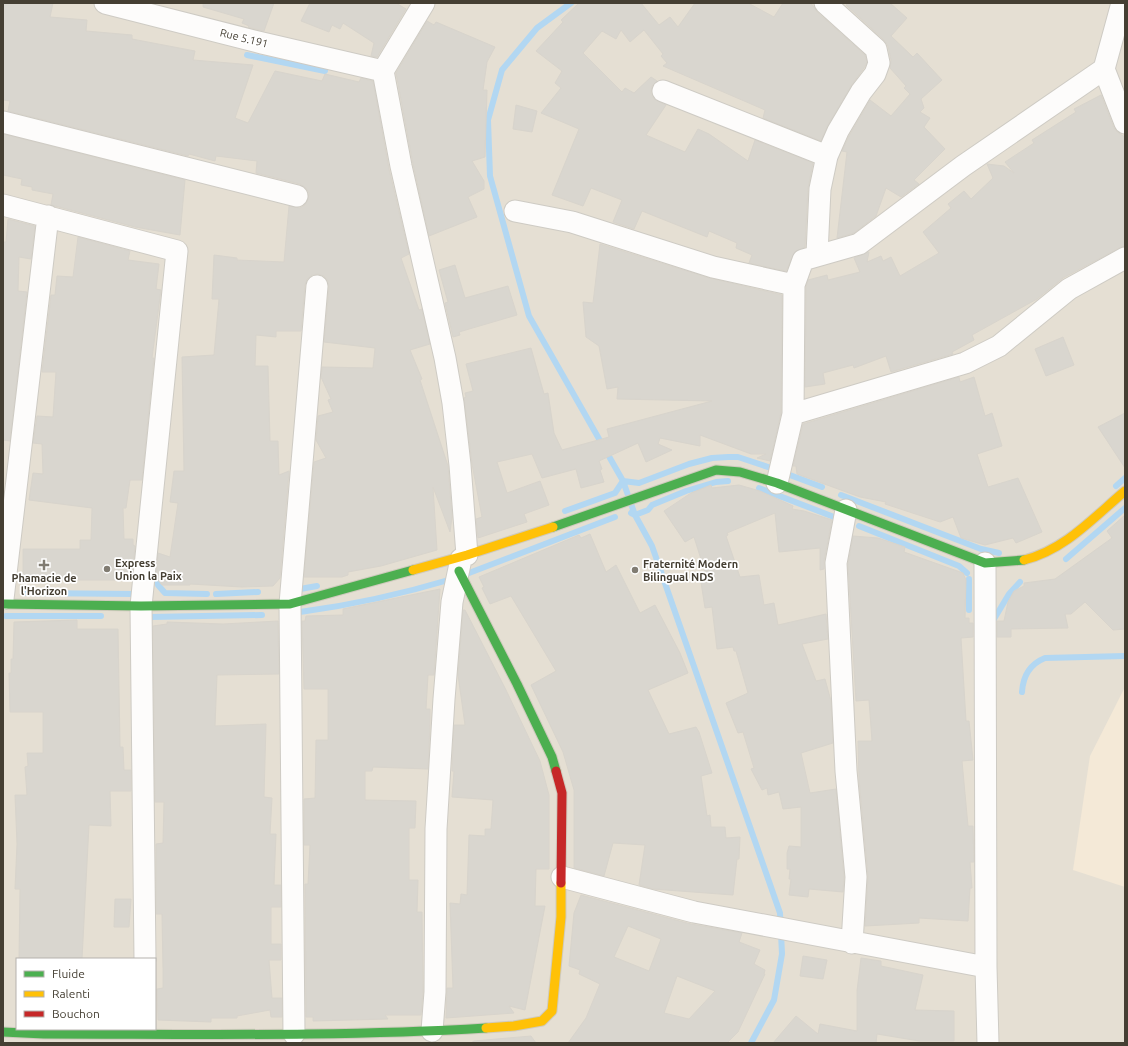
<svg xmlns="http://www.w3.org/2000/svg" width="1128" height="1046" font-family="Ubuntu,sans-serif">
  <rect width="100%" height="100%" fill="#f0ede6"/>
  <path fill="#e5dfd3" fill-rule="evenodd" d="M3,3H1125V1043H3ZM17,959H155V1029H17Z"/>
  <path fill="#f4e9d7" d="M1125,687V887L1073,870L1090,756Z"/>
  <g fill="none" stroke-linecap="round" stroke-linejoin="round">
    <path stroke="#b2d7f2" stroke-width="6" d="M571,3L537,28L502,70L488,120L490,176L529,316L623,481L635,515L652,546L780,913L782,954L774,1000L751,1043
      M247,55L325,71
      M1116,486L1125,478
      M759,488L834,517
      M841,495L981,549L999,553
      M565,511L615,493L623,481L639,483L689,464L712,458L728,457H738L771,468L822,487
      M631,513L635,515L648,510L652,505L686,491L716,482L728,481
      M859,526L959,566L967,573
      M511,557L615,517
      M1066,559L1125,508
      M158,572V585L165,593L207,594
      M469,573L511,557
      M969,579V610
      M296,585L300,589L317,586
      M26,593L134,594
      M216,594L258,592
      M300,612C352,605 402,594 452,579
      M6,616H101
      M150,617L262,615
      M994,619L1009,594L1020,582
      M1022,692C1023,676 1030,664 1045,658L1125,656"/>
  </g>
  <path fill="#d9d6cf" stroke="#d8d4cc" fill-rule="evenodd" d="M3,3H53L50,17L87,20L86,31L132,35V39L195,51L193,60L253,65L235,118L248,123L275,71L322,81L325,74L359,82L361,78L373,81L389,169L409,254L401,258L419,310L422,309L430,344L410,350L422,379L420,380L448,466L452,517L450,532L433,487L437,550L381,566L348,572V575L342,577H304L314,462L326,458L316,440L318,416L333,412L328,400L331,399L321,377L322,367L373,368L375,348L324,342L329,287L328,281L324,276L318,274L312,275L307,279L305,285L301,331H276V337L256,335L255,366H268L270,441H278L279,475L289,471L280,578L273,586L242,587L190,584V585H162L156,578L158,553L170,557L178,503L170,502L174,471H184L182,357L214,355L219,299H212L214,255L237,258V260L284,262L289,206L300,208L305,205L308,199L309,193L306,188L300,184L256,173L257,161L216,156L215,161L189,154L188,156L8,111L10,101L3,100Z
    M203,3H274L264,31L248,27L249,26L242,23L244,19L203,7Z
    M310,3H396L406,9L377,57L371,56L374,43L343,23L340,29L332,25L329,32L301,21Z
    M579,3H641L659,25L670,17L678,27L695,3H748L774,17L783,3H811L817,12L865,55L867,62L864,68L851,86L828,125L821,141L763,118L765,110L663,66L667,63L661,56L663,54L644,30L630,42L621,30L616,39L602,31L583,53L622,92L625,88L634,93L651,77L657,81L652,86L651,93L654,99L666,105L646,135L685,152L698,129L709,134L748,161L755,140L813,163L808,188L805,247L795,252L786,271L749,263L752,255L736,248L737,243L709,231L707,237L642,211L634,229L613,222L622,200L591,188L583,206L552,195L579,129L541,113L561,88L555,83L562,71L536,51L563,22L561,20Z
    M848,3H890L907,18L891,36L913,57L917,53L942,80L921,99L924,108L920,112L930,118L924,127L945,149L914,180L919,184L901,197L886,188L876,216L854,233L837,238L847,152L842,151L849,136L870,100L891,116L910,94L904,88L906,86L890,68L891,60L888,46L884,40L846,5Z
    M427,21L434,25L436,22L495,47L487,62L483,90H487L485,157L472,161L484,181V189L468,197L477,217L429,236L413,164L396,73Z
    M1101,95L1114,128L1117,132L1125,137V246L1119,248L1063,278L1037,299L972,335L974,340L952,352L953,354L891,372L886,356L854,368L853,365L823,373L825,384L805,387L806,287L808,280L827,275L828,280L860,272L854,258L869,252L867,262L881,256L883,261L891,257L900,276L939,253L923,232L951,208L948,204L964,191L971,199L993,178L987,164L1004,166L1014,173L1005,162L1034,143L1032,140L1076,112L1074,109Z
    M516,105L537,111L532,132L513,129Z
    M3,134L185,180L180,235L135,227L51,205L53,194L32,190V187L21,185L22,179L3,175Z
    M8,219L35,226L31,259L19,257L18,291L27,292L10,441L3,440V242H6Z
    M78,237L130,251L128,260L159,264L156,289L161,290L152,358H154L142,480H130L126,508H123L124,539H133V545L135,546L132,580H23V549H80V540H91L92,508L29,500L33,473L43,474L42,444L33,443L37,416L53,417L56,372H42L51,295H55L57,276L73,277Z
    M600,244L709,278L782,295L781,413L770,461L757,458L766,454H751L700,435V446L660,438L658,444L672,450L646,462L638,443L599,461L602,469L600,470L604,482L581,488L576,469L542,478L532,454L497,462L507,493L540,481L549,505L524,514L527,522L478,538L476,519L482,517L472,464L464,398L466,397L465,393L473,391L466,364L531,348L544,394L548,393L554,433L562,450L609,437L607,429L712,401L617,399L618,387L607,389L599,346L586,337L583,302L593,303Z
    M455,265L465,298L508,286L517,315L459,332L460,335L453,337L445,303L448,302L439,270Z
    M1063,337L1074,365L1046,376L1035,349Z
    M959,377L960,382L974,377L985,416L992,413L1002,446L977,454L988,487L1018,478L1042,532L1016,543L1013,538L985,545L961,538L953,517L940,522L885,504L886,502L860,497L797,474L796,466H793L803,424Z
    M1125,413V468L1098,427Z
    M711,485L712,488L739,485L760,491L793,506L792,509L804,511L832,520L824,561V569L820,570V548L779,552L775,513L727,533L728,535L726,536L740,577L759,575L764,605L774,603L778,625L826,614L828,639L802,644L816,681L825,679L831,701L833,743L801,753L810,793L836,789L844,877L843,892L809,889L808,897L789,895L791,879H789L790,869H787V853L789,846L801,847V807L783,809L779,792L768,795L767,788L762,790L751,769L754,768L743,732L738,733L726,703L748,693L736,651H734L733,647L717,649L712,607L705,608L700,576L706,575L694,537L685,542L664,511L691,493Z
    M1125,515V629L1113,630L1085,602L1071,614H1065L1068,628L1011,629V637H997V621H1004L1008,602L1014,591L1024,586V583L1055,579L1112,538L1107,531Z
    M590,534L606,572L616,565L640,613L655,605L680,653L688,673L648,690L669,734L696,727L699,732L712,773L701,776L707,816L710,815L711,827H725L726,838L740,837L739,859H737L733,895L653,889L639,885L645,845L613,843L604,876L574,868V790L563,752L531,685L556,671L511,596L490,604L482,588L484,587L479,577L579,535L581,538Z
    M853,536L878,538L905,547L904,552L963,573L966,580L965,618H969V623H973V637L961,638L966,721H969L973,760L962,761L968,826H973L974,862H970L972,888H970L968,921L919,918V923L865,926L868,876L859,780L858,741H872L869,700L856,701L848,564Z
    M440,589L434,675H428L426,709H430V725L428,769L373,767L372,771H365V800L416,801L415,828H409V880H418L417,912H422L423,992L421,1015H385L388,1019L313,1021V1017H306L305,884H308L310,845H304V799L315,798L316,740H328V689H304L302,621H305L306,616L343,615V609Z
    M463,610H465L506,690L540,761L549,795V869H536L535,906H545L525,1010L509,1006L514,1013L446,1018L447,988H453L450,903L460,904L461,894L467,895L469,835L485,836V829H491L493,800L452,797L454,771H452L454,725H465L458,675Z
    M77,620V629H118L120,747H123L124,770H131V791H110L111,826L89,825L82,959H19L20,889H15L17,844L15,795H27L25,767L28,766L27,753H43V712H10L9,673H11V659H13L14,622Z
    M278,621L279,674L217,675L215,726L266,724L264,797L272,798L270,834H276L274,885H281V907H271V944H281V960H269L272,998H282V1017H271L270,1010L237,1016V1018H211V1022L158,1020L157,989L163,988V968L162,914H156V844L163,843L164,802H155L153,626L167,624V622L223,624Z
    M581,895L691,924L742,933L739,942L760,950L754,964L765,970L764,974H765L738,1032L727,1043H568L586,1018L600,984L579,974L580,970L569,966L574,913ZM628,926L661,939L649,971L614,957ZM677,976L715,991L689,1019L664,1013Z
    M115,899H131L129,927H114Z
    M803,956L827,960L823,979L800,976Z
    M861,958L881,961V966L923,975L915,1010L954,1011V1041H919L877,1034L876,1043H773L796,1016L818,1034L820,1024L857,1031V991Z
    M531,1036L536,1043H471L474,1041Z"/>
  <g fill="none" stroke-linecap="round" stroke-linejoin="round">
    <defs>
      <path id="street" d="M105,3L262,43L383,71
        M424,3L383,71L401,166L445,358L453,403L460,465L467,555
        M1122,3L1104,69L1125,123
        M663,91L827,156
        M3,122L297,196
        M3,205L177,251L141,606L145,959
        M515,211L572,222L713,267L794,285
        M817,254L820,189L827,156L838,131L861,92L875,74L879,63L876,49L825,3
        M793,414L965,363L999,346L1069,289L1125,258
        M777,483L793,414L794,285L803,260L859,244L963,166L1104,69
        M846,510L836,563L846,771L856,877L852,943
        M985,563L986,967L988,1043
        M3,599L48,216
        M562,877L694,912L986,967
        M432,1031L435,992L436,829L444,699L452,602L461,559
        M294,1034L290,604L317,286"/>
      <path id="fast" d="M553,527L716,470L740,472L777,483L985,563L1024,560
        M459,571L517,684L552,757L556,771
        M3,604L141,606L290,604L413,570
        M3,1032L44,1034C191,1034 339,1037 486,1028"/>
      <path id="slow" d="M1024,560C1065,550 1094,517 1125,491
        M413,570L467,555L553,527
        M486,1028L514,1026L542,1021L552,1011L561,917V883"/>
      <path id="jam" d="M556,771L562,793L561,883"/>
    </defs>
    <use href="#street" stroke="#cecbc4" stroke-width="23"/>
    <use href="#fast" stroke="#cfcabd" stroke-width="11"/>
    <use href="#slow" stroke="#cfcabd" stroke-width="11"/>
    <use href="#jam" stroke="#cfcabd" stroke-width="11"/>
    <use href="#street" stroke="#fdfcfb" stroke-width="21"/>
    <use href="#fast" stroke="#4caf50" stroke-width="9"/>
    <use href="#slow" stroke="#ffc107" stroke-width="9"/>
    <use href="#jam" stroke="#c62828" stroke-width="9"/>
  </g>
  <g fill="#817c72" stroke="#fff" stroke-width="1.5">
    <path d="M42 559h4v4h4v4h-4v4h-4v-4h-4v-4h4z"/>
    <circle cx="107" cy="569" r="4"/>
    <circle cx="635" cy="570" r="4"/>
  </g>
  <g text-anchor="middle" stroke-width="3.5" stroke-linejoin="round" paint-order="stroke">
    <g font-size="11" fill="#453f33" stroke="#fff">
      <text transform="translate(244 38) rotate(14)" y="4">Rue 5.191</text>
    </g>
    <g font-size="11" font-weight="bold" fill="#453f33" stroke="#fff" text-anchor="start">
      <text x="115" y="567">Express<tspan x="115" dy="13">Union la Paix</tspan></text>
      <text x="643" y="568">Fraternité Modern<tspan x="643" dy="13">Bilingual NDS</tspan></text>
      <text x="44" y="582" text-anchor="middle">Phamacie de<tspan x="44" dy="13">l'Horizon</tspan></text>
    </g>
  </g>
  <rect width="1128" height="1046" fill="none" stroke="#453f33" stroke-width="8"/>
  <rect x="16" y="958" width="140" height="72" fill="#ffffff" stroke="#b5b2ad"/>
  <rect x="24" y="971" width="20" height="6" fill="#4caf50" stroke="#b5b2ad"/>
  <text x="52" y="978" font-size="12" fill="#453f33">Fluide</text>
  <rect x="24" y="991" width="20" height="6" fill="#ffc107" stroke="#b5b2ad"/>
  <text x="52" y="998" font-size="12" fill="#453f33">Ralenti</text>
  <rect x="24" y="1011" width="20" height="6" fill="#c62828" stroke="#b5b2ad"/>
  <text x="52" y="1018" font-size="12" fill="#453f33">Bouchon</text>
</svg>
